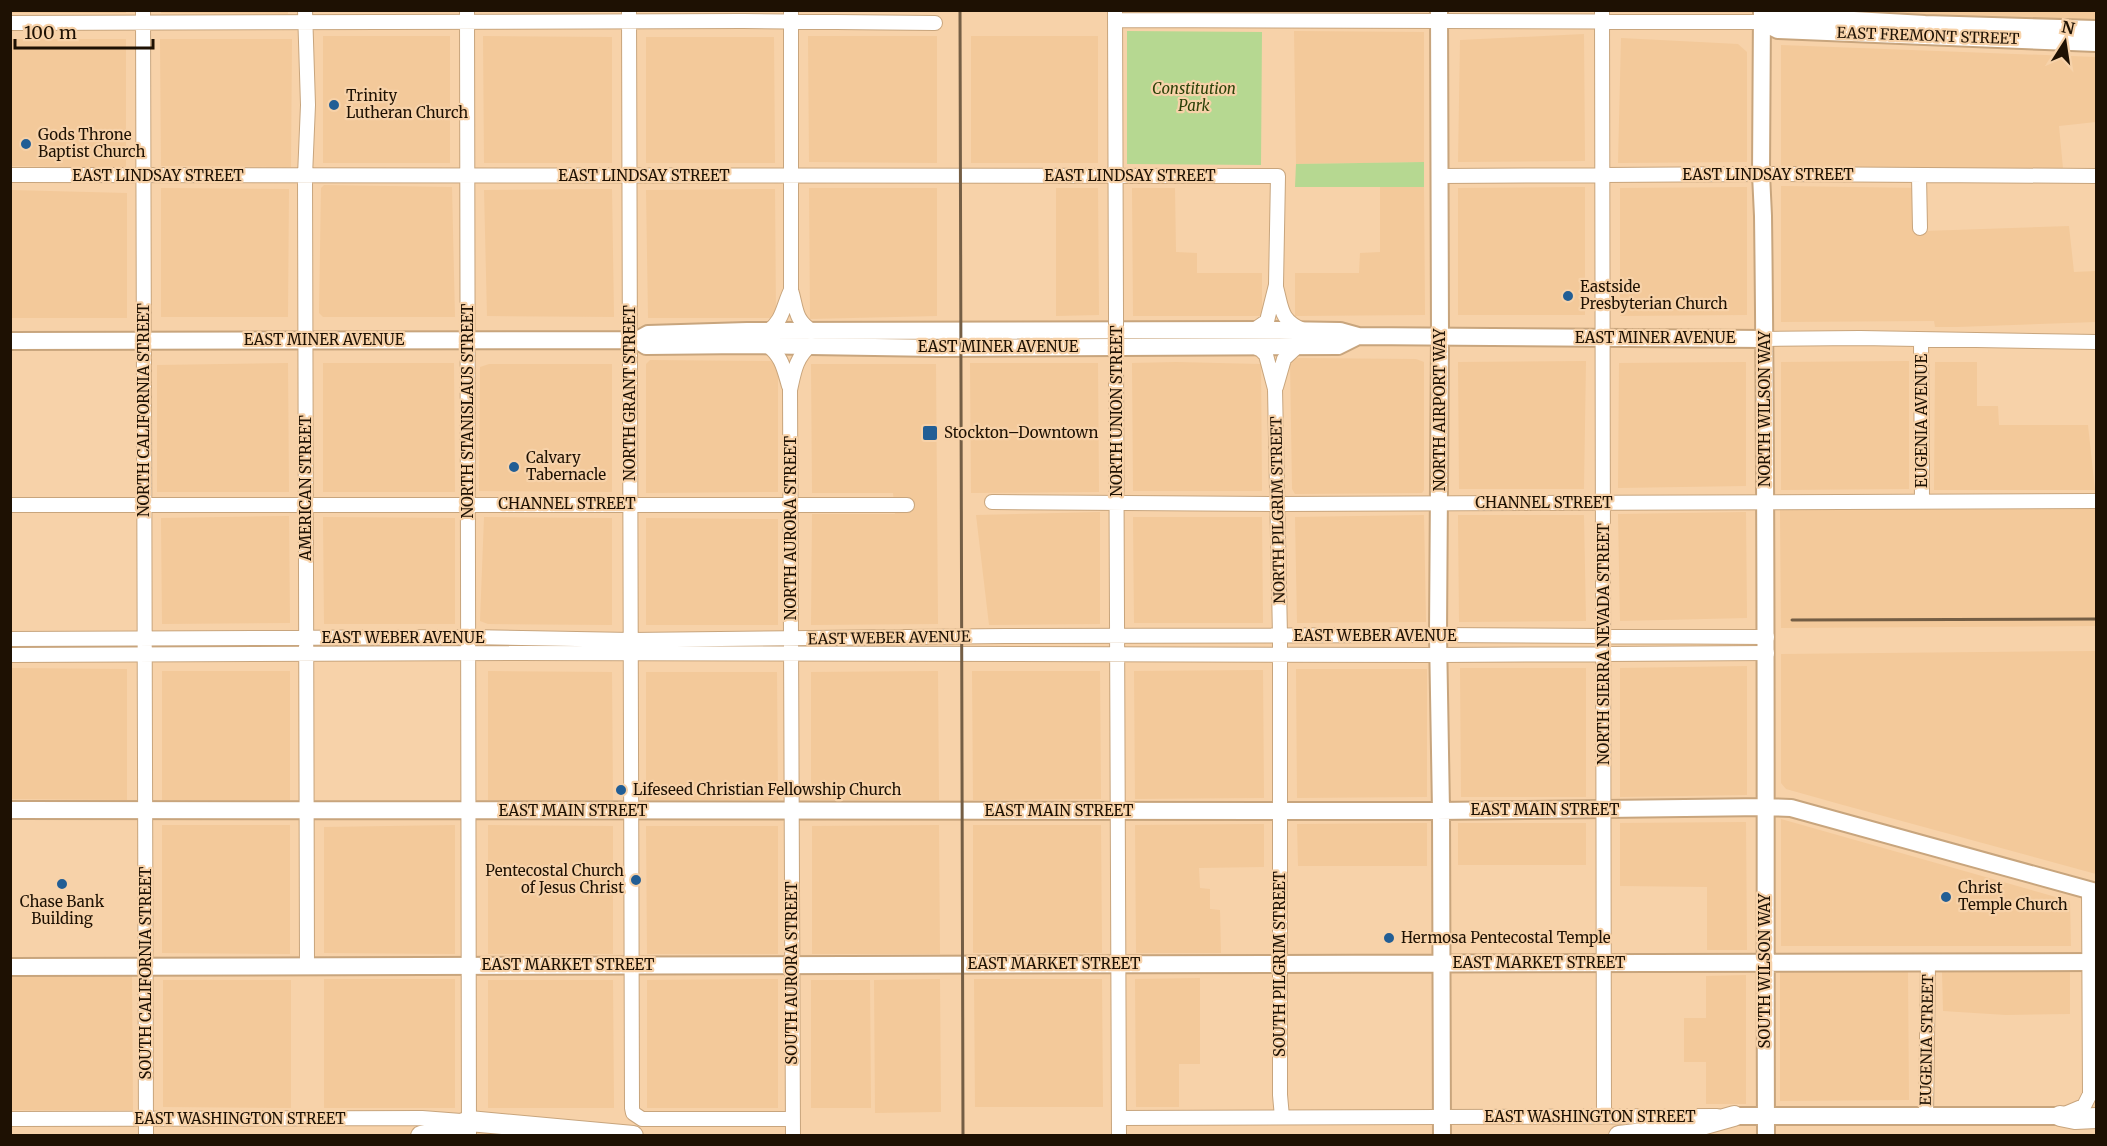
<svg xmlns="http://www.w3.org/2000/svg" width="2107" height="1146" font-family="Merriweather,serif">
  <rect width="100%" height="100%" fill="#f7d2a9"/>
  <path fill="#f3c99a" d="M11,10H126V13H11Z
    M288,10V14L161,13V10Z
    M2096,10V23L1781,11Z
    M1294,31L1424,32V162L1296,164Z
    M1584,34L1585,161L1458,162L1460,40Z
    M323,36H450V163H323Z
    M483,36L612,37V163H484Z
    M808,36H937V163L809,162Z
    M971,36H1098V163H971Z
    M646,37H774L775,163H646Z
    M1621,38L1738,44L1747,52V162L1618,163Z
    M11,39H126V168L11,166Z
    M160,39H292L291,167L161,166Z
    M1781,45L2096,57V122L2059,126L2064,179L1781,175Z
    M324,185L452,187L455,317H323L319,313L321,188Z
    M1781,186L1923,188L1924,231L2069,226L2074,272L2096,271V322L1957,327H1935L1934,321L1781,322Z
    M1380,187H1424L1425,315L1295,316V273H1359L1360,253L1380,252Z
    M1585,187V315H1458V188Z
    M1747,187V315L1620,316V188Z
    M161,188L289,189L288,317H161Z
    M809,188H937V316L810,319Z
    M1056,188H1098L1099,315L1056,316Z
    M1132,188H1175L1176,252L1197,253V273H1262V316H1133Z
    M612,189L614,317L487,316L484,190Z
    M775,189L776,318H648L646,190Z
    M11,190L127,193V318H11Z
    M1298,358L1416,359L1424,362V490L1422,493L1295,494L1292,489L1290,360Z
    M650,360L771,361L778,365V492L646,493V364Z
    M1586,361L1584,489H1459L1458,362Z
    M1909,361V489L1781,490V362Z
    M1176,362L1261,364L1262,491H1133L1132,363Z
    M1746,362V486L1618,488L1619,363Z
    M1935,362H1977V406H1998L1999,425H2088L2095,490H1934Z
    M288,363L289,492H157V365Z
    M323,363H454L455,492H323Z
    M970,363H1098L1099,492L971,493Z
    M489,364H612V492L479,491L480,367Z
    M811,364H936L938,624L811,625L812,514H895L893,493H812Z
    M2096,509V626L1781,628L1780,510Z
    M1100,512V624L989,625L976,515Z
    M1746,512L1747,618L1620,621L1618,514Z
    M1424,515L1426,622L1297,623L1295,517Z
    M1458,515H1584L1586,621L1459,622Z
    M289,516L290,623L162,624L161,518Z
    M323,517L455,518V624H324Z
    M484,517L612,518V625L488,624L480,621Z
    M1133,517H1262L1263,623H1134Z
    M646,518L778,519V625H646Z
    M2096,651V874L1843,805L1786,789L1781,783V654Z
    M1747,666V795L1620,797V668Z
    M11,668L127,669V800L11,799Z
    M1586,668V797H1461L1460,668Z
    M1296,669H1427V797L1297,798Z
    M1263,670L1264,798L1135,799L1134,671Z
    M162,671H290V800H162Z
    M488,671L612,672L613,800H488Z
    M938,671L939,800H811V672Z
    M972,671H1100L1101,799L973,800Z
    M646,672H777L778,800H646Z
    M1781,819L2070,901L2071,946H1781Z
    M1746,822L1747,950H1707V887L1620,886V823Z
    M1427,823V866H1298L1297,824Z
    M1458,823H1586V865H1458Z
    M1264,824V867L1199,868L1200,888L1210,889V909L1220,910L1221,953H1136L1135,825Z
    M162,825H290V954L162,953Z
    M455,825V954L324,953V827Z
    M488,825L613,826V954H488Z
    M939,825L940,954H812V826Z
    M973,825H1101L1102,953H973Z
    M646,826H778V954H647Z
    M132,972L133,1110H11L10,973Z
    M1780,972H1908L1909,1100L1780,1101Z
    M1942,972H2070V1014L2006,1015L1943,1011Z
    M1746,975V1104H1706V1062H1684V1018H1706V976Z
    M1200,978V1064H1179V1107H1136L1135,979Z
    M324,979H455V1108H324Z
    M778,979V1108H647V980Z
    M940,979L941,1112L875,1113L874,980Z
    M974,979H1102L1103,1107H975Z
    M163,980H291V1108L163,1107Z
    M488,980H613L614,1108H488Z
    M811,980H870L871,1108H811Z"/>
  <path fill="#b6d891" d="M1127,31L1262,32L1261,165L1127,164Z
    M1424,162V187H1295L1296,164Z"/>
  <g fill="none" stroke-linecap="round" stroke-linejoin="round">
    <defs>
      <path id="minor" d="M143,10L146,1136
        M305,10L308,105L305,176L307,965
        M467,10L469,1136
        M629,10L632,1108L633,1113L642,1119H793
        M791,10V290C797,309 794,319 812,331
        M1602,10L1604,1116
        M1115,11L1116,315
        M1115,20L1762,22
        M10,23L743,21L935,23
        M10,175L1278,176L1276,285L1267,321L1254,330
        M1440,176L1761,174L2096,176
        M1919,176L1920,228
        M1276,287C1282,309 1280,320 1303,330
        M768,331C783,321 783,306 791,290
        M1765,339L1860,338L2096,342
        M1921,340L1922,502
        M767,345C782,356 784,369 789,386
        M1253,346L1261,350L1266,355L1275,389L1280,636V1095L1282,1117
        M1116,360L1119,1136
        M1276,387L1284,359L1299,345
        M992,502L1279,504L2096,501
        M10,505H907
        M10,639L468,637L631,640L1005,636L1438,635L1767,637
        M10,655L514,653L1439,655L1767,653
        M1926,1116L1928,963
        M2060,1116L2084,1106L2090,1094L2089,890
        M1119,1118L1717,1116
        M10,1119L422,1118L461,1121
        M793,1136L790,390C794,372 796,357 811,345"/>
      <path id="major" d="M1439,10L1440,337L1438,635L1441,810L1442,1136
        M1762,10L1761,174L1763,216C1767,523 1765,829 1766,1136
        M1762,22L1778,30L2096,43
        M1762,22L1782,16L1925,24L2096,29
        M637,340L646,346L747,345L938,348L1338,346L1358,336
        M10,341L637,340L648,334L747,331L1279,330L1340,331L1358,336L1765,339
        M10,810L1436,811L1765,807L1791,808L2096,892
        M10,967L2096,962
        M1734,1116H2060"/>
      <path id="highway" d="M2060,1116L2075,1119L2096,1118
        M421,1136L443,1131L469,1121L633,1136
        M1619,1136L1695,1127L1734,1116"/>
    </defs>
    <use href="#minor" stroke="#c8a57d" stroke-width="16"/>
    <use href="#major" stroke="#c8a57d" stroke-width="20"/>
    <use href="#highway" stroke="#c8a57d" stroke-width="22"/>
    <use href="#minor" stroke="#fff" stroke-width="14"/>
    <use href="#major" stroke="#fff" stroke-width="16"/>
    <use href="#highway" stroke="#fff" stroke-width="20"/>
    <path stroke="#745e45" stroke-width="3" d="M960,10L963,1136
      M1792,620L2096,619"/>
    <defs>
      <path id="minor-bridge" d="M1116,315V360"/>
    </defs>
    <use href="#minor-bridge" stroke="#c8a57d" stroke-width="16" stroke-linecap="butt"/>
    <use href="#minor-bridge" stroke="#fff" stroke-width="14"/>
  </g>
  <g fill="#225e95" stroke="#f7d2a9" stroke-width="2">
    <circle cx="334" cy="105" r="6"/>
    <circle cx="26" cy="144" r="6"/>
    <circle cx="1568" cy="296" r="6"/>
    <rect x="922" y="425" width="16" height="16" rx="3"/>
    <circle cx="514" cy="467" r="6"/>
    <circle cx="621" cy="790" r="6"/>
    <circle cx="636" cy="880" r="6"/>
    <circle cx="62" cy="884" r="6"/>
    <circle cx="1946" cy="897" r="6"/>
    <circle cx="1389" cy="938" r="6"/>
  </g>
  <g text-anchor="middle" stroke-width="4.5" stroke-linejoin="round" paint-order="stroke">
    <g font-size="15" fill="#1e1103" stroke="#f7d2a9">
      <text transform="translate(1928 36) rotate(2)" y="5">EAST FREMONT STREET</text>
      <text x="1768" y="180">EAST LINDSAY STREET</text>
      <text x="158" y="181">EAST LINDSAY STREET</text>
      <text x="644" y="181">EAST LINDSAY STREET</text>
      <text x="1130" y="181">EAST LINDSAY STREET</text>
      <text x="1655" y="343">EAST MINER AVENUE</text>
      <text x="324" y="345">EAST MINER AVENUE</text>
      <text x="998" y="352">EAST MINER AVENUE</text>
      <text transform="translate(630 393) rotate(-90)" y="5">NORTH GRANT STREET</text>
      <text transform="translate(1765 409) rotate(-90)" y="5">NORTH WILSON WAY</text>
      <text transform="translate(144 410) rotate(-90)" y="5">NORTH CALIFORNIA STREET</text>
      <text transform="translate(1440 410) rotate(-90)" y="5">NORTH AIRPORT WAY</text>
      <text transform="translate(468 411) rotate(-90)" y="5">NORTH STANISLAUS STREET</text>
      <text transform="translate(1117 411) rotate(-90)" y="5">NORTH UNION STREET</text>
      <text transform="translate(1922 421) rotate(-90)" y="5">EUGENIA AVENUE</text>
      <text transform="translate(306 488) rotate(-90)" y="5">AMERICAN STREET</text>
      <text x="1544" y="508">CHANNEL STREET</text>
      <text x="567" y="509">CHANNEL STREET</text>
      <text transform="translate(1278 510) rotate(-91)" y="5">NORTH PILGRIM STREET</text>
      <text transform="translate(791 528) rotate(-90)" y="5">NORTH AURORA STREET</text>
      <text x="1375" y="641">EAST WEBER AVENUE</text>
      <text x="403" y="643">EAST WEBER AVENUE</text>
      <text transform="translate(889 638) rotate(-1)" y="5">EAST WEBER AVENUE</text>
      <text transform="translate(1604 644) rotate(-90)" y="5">NORTH SIERRA NEVADA STREET</text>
      <text x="1545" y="815">EAST MAIN STREET</text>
      <text x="573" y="816">EAST MAIN STREET</text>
      <text x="1059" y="816">EAST MAIN STREET</text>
      <text x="1539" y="968">EAST MARKET STREET</text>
      <text x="1054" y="969">EAST MARKET STREET</text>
      <text transform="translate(1280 964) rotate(-90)" y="5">SOUTH PILGRIM STREET</text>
      <text x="568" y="970">EAST MARKET STREET</text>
      <text transform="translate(1765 971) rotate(-90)" y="5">SOUTH WILSON WAY</text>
      <text transform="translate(146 973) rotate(-90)" y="5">SOUTH CALIFORNIA STREET</text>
      <text transform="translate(792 973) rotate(-90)" y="5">SOUTH AURORA STREET</text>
      <text transform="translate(1927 1040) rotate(-89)" y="5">EUGENIA STREET</text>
      <text x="1590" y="1122">EAST WASHINGTON STREET</text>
      <text x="240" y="1124">EAST WASHINGTON STREET</text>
    </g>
    <g font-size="15" font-style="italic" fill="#2b4109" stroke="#f7d2a9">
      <text x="1194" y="94">Constitution<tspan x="1194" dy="17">Park</tspan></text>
    </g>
    <g font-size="15" fill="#1e1103" stroke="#f7d2a9" text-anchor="start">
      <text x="346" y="101">Trinity<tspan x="346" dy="17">Lutheran Church</tspan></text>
      <text x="38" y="140">Gods Throne<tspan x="38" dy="17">Baptist Church</tspan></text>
      <text x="1580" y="292">Eastside<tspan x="1580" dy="17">Presbyterian Church</tspan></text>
      <text x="944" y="438">Stockton–Downtown</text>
      <text x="526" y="463">Calvary<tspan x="526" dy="17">Tabernacle</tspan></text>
      <text x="633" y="795">Lifeseed Christian Fellowship Church</text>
      <text x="624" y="876" text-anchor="end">Pentecostal Church<tspan x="624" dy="17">of Jesus Christ</tspan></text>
      <text x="1958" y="893">Christ<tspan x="1958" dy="17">Temple Church</tspan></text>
      <text x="62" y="907" text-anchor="middle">Chase Bank<tspan x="62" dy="17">Building</tspan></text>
      <text x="1401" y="943">Hermosa Pentecostal Temple</text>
    </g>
  </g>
  <rect width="2107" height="1146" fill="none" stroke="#1e1103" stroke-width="24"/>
  <g transform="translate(2065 42) rotate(12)" stroke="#f7d2a9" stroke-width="4.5" paint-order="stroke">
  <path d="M0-4.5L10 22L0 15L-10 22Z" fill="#1e1103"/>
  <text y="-9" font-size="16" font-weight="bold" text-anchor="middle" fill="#1e1103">N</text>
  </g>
  <path d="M15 39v9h138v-9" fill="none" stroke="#1e1103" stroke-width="3"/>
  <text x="24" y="39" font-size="18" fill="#1e1103" stroke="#f7d2a9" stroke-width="4.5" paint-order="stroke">100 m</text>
</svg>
